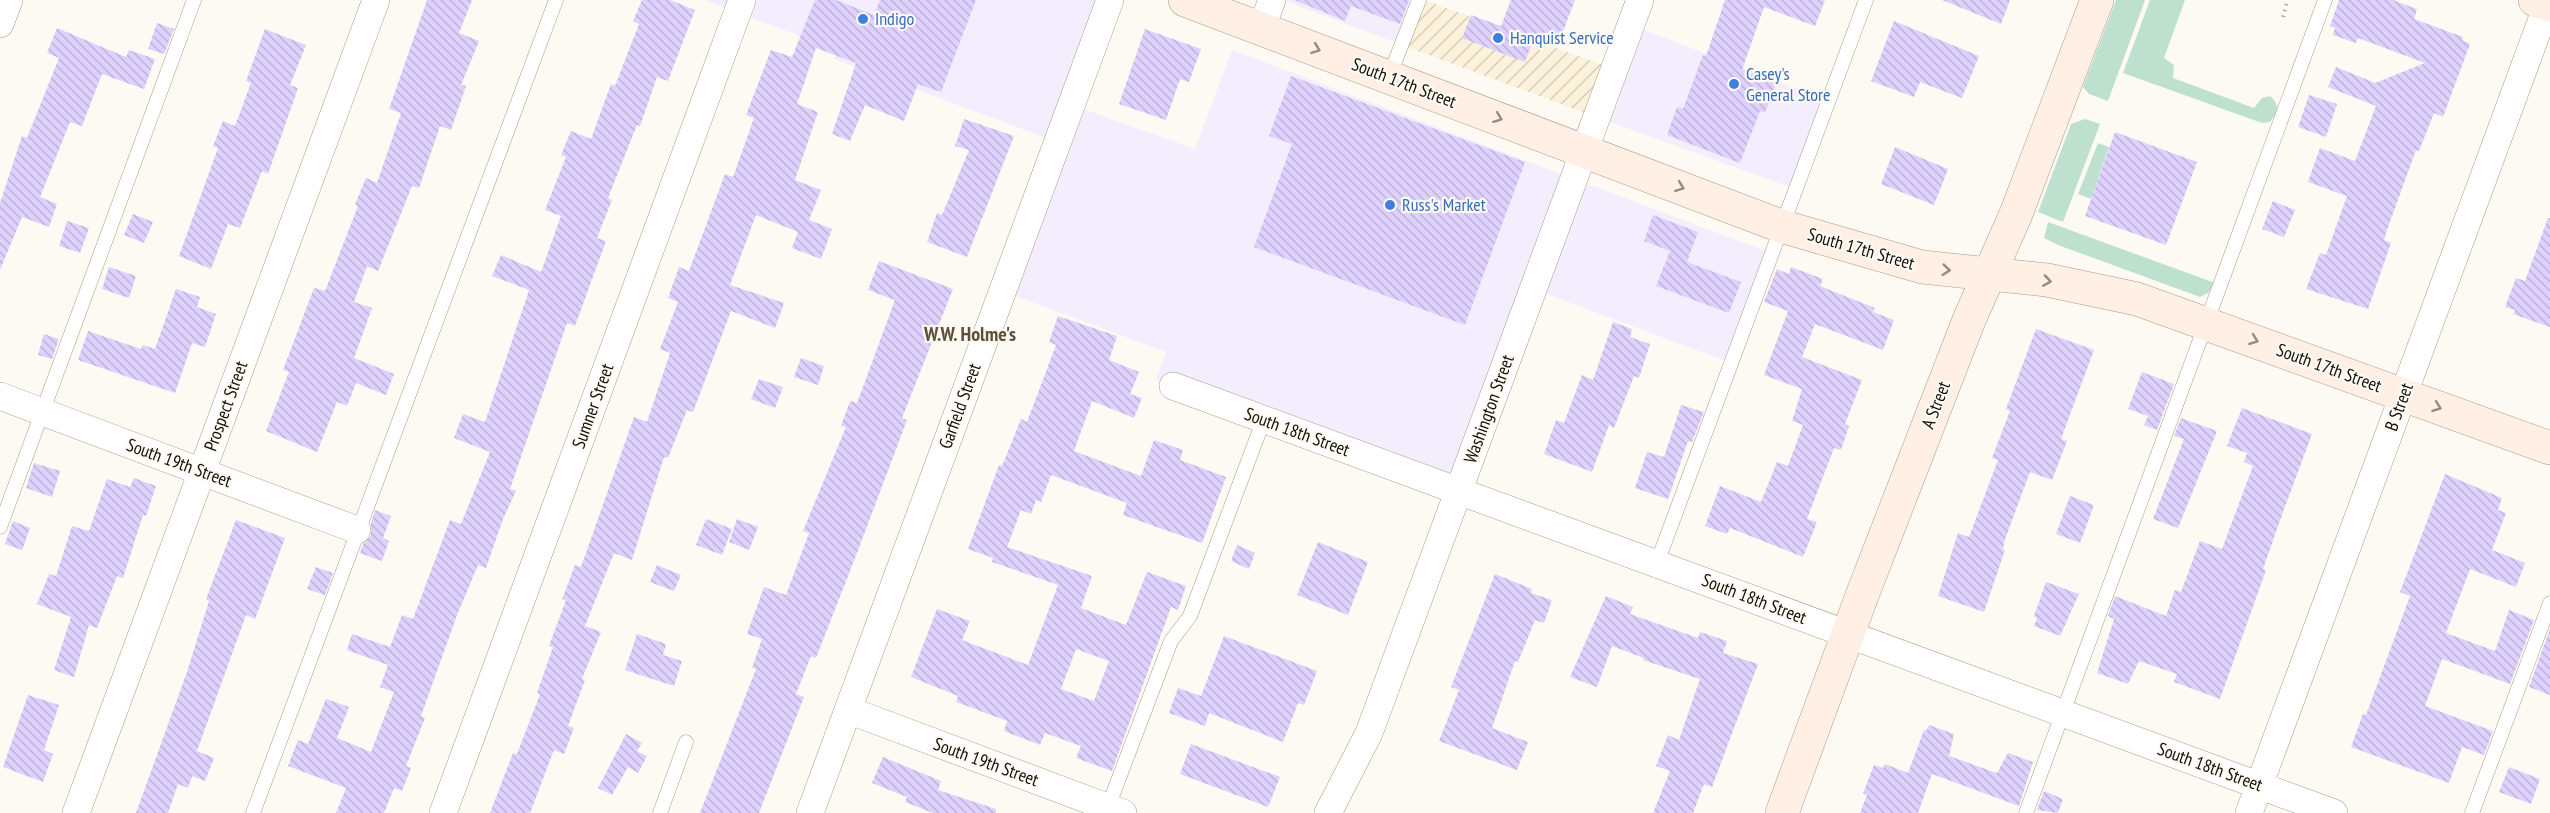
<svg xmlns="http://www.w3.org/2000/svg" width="2550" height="813" font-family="'PT Sans Narrow',sans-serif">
  <defs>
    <pattern id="industrial-furrows" width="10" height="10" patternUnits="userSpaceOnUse" patternTransform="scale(1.5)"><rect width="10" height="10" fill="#fcf1db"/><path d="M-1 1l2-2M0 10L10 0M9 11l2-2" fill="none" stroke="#d7ceba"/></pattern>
    <pattern id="building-back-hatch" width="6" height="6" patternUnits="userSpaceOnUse" patternTransform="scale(1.5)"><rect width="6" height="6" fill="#ded1fe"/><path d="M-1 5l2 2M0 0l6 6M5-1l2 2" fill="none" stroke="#beb2d8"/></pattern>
  </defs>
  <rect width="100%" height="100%" fill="#fdfaf4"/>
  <path fill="#f4edfe" d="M704,0H1096L1072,105L1195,149L1232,50L1771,253L1731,363L1533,289L1458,491L1156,380L1166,352L1002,291L1057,142L834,59L837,50Z
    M1282,0H1419L1402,45Z
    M1631,25L1828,100L1795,189L1596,117Z"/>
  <path fill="url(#industrial-furrows)" d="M1424,0L1614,69L1596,117L1402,45Z"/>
  <path fill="#bee1cf" d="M2116,0H2145L2108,101L2089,94L2083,87Z
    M2150,0H2185L2164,58L2174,65L2173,78L2254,108L2262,98L2270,96C2281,106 2278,112 2270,122L2262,123L2123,73Z
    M2085,119L2100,124L2063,222L2038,212L2071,124Z
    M2098,143L2109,147L2091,199L2078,194Z
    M2048,222L2215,283L2208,293L2200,297L2058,245L2044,238Z"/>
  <path fill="url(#building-back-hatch)" fill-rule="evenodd" d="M427,0H472L459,33L479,41L461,85L466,86L451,130L440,126L419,188L412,186L378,271L367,266L354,302L372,308L354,358L394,374L386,395L356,383L347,406L337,402L317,452L266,431L289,372L283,370L314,288L325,291L358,206L355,204L366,178L377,183L401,113L389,109Z
    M642,0H670L695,10L668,81L657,77L640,126L637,125L608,198L612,200L597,238L606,241L575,326L567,323L510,489L516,491L503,519L486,568L478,565L457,615L421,716L425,718L406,766L411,768L402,791L394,788L384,813H336L346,788L288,766L298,740L308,744L326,699L349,707L337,738L371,752L394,692L380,687L388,665L347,650L352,634L390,647L402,615L413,619L450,520L461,524L490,452L454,438L463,414L485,422L529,290L492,276L501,255L541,272L561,216L545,210L566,157L561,155L571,131L591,139L611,84L615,86L639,24L633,21Z
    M815,0H836L874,15L880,0H976L941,92L918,84L904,121L865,105L850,141L832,134L856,63L816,48L797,104L818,112L795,180L821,190L809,220L832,229L821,259L792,248L798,232L756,215L730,285L784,303L775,328L731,311L693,412L687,410L668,458L664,457L632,560L614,553L585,626L601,632L582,679L585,680L568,726L574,728L564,754L554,750L530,813H490L513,753L517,754L540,694L537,693L553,647L549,646L566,600L562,599L575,565L581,567L634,417L647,422L670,353L660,349L678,302L668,298L679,267L689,271L725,174L733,177L754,118L746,115L771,50L792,57Z
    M1294,0H1409L1400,24L1351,6L1345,21Z
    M1511,0H1575L1557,47L1534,38L1525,62L1462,38L1471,15L1501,26Z
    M1725,0H1825L1815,26L1764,7L1742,70L1776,83L1765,113L1760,111L1740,163L1667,135L1677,107L1683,109L1703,55L1706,56Z
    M1942,0H2010L2001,24Z
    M2339,0H2393L2417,9L2414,19L2463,37L2462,40L2470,44L2443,117L2434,113L2419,151L2416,150L2387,230L2384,240L2391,243L2368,309L2306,289L2320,253L2326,255L2347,196L2308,182L2320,148L2355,161L2376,106L2328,87L2336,67L2375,83L2425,63L2358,38L2356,43L2333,35L2335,28L2330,26Z
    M1894,21L1979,56L1962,98L1920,82L1914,97L1871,81Z
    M157,23L174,29L164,54L148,49Z
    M57,28L126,57L129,50L155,59L144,89L102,74L82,126L70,122L40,197L57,204L49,227L22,217L0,270V203L22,136L27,138L59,58L47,53Z
    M265,29L306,45L290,85L298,88L268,174L262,171L240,228L228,224L211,269L179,256L218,148L213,146L223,121L235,126L251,83L246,81Z
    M1145,29L1201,49L1189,82L1180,79L1166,120L1119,104Z
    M1291,76L1525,162L1465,325L1254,247L1292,144L1269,136Z
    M2309,95L2337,104L2326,137L2298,127Z
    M964,119L1014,136L967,257L927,242L937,213L942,215L969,150L955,146Z
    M2115,132L2197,162L2166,245L2085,216Z
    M1895,147L1948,169L1934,205L1881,184Z
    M2273,201L2295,210L2284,237L2262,229Z
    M133,214L153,222L144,243L124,235Z
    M1653,215L1698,232L1687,262L1741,282L1729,313L1656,286L1670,251L1644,241Z
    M2548,218H2550V327L2513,314L2515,310L2505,307L2516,278L2525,281Z
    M67,221L89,228L80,253L59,246Z
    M879,261L953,289L902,418L907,420L857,553L816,658L811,656L796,694L804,697L759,813H700L756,669L752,668L762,639L747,634L764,587L786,595L809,533L803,531L846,427L841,426L850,401L857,403L895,300L868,290Z
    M109,267L136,276L129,298L102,289Z
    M1791,267L1823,279L1820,286L1875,308L1873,312L1894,320L1883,350L1815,324L1802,357L1862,380L1845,424L1849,426L1841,450L1834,448L1807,519L1817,522L1803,557L1730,528L1727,534L1705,526L1720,486L1761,502L1777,462L1788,466L1803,425L1792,421L1802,389L1764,375L1788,311L1764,302L1777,269L1789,274Z
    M176,289L200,297L197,307L216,314L205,347L192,343L175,393L78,360L88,331L141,349L143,345L155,349Z
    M1058,316L1117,336L1109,360L1139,372L1130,394L1142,398L1134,418L1092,401L1074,451L1141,476L1154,440L1183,450L1180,460L1226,477L1202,543L1123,515L1127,503L1051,475L1041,502L1036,500L1031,514L1021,510L1007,547L1092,576L1081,608L1126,625L1147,572L1186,586L1178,610L1171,607L1112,771L1076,758L1081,746L1045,733L1040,745L1004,731L1007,721L956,702L958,696L911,677L937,609L970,621L962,640L1028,665L1058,585L992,562L993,558L968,549L999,465L1002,466L1021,419L1027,422L1056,345L1049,342ZM1076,649L1109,661L1094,701L1061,689Z
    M1613,322L1632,329L1630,337L1650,344L1639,378L1634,376L1614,428L1609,425L1592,472L1544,454L1556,420L1564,423L1582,375L1593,380Z
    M2036,329L2094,350L2061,439L2067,441L2052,480L2030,472L2004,542L2003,550H2005L1984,612L1938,596L1958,533L1969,537L1998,460L1992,458L2010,411L2006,409Z
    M44,334L59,339L52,359L38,355Z
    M801,358L824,366L818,385L794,377Z
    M2142,372L2174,384L2157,430L2144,425L2148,416L2128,409Z
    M759,379L783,387L775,408L751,399Z
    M1681,405L1704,412L1692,442L1688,441L1668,499L1635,488L1647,452L1664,457Z
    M2242,408L2312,434L2283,512L2263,569L2266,570L2220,699L2174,682L2177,674L2139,661L2128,684L2097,673L2114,619L2108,616L2115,596L2166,616L2175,590L2181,592L2200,541L2222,549L2253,466L2244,462L2247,453L2227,446Z
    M2181,418L2217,431L2178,528L2153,519L2184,439L2174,436Z
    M34,463L60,471L52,497L26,488Z
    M2445,474L2502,498L2498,510L2506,513L2492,550L2525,563L2516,587L2470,569L2446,633L2495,651L2509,610L2534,620L2510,684L2442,659L2425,706L2493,731L2484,755L2462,747L2449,783L2351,747L2363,714L2366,715L2410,596L2400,592Z
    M134,478L156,486L146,516L143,515L123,578L117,576L97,628L89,625L74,677L54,670L71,617L37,604L49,574L56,576L72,526L89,531L107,479L130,487Z
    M2070,496L2094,505L2080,543L2056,534Z
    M375,510L391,516L383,538L389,541L382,561L360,553L363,544L371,536V523Z
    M706,519L732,529L722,555L696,545Z
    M737,519L758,527L749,550L729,542Z
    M236,520L285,538L255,619L246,615L197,751L214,758L205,781L192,776L188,788L178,784L168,813H136L187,672L209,601L206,599Z
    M13,521L30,528L22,550L5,544Z
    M1318,542L1368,562L1348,615L1297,595Z
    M1237,545L1255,553L1249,569L1231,561Z
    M657,565L681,575L674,591L650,582Z
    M316,567L333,573L325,595L307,589Z
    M1495,574L1532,589L1531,593L1552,600L1544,623L1535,620L1518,662L1515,661L1492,728L1528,742L1517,770L1439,741L1459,690L1451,687Z
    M2046,582L2079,594L2060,636L2034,626L2037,618L2034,616Z
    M1606,596L1633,607L1630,614L1698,638L1700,632L1727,641L1723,653L1758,664L1712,787L1704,784L1693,813H1653L1670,771L1656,766L1668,735L1679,740L1700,679L1643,660L1644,658L1612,646L1597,687L1570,677Z
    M2550,629V695L2529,687Z
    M637,634L666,644L663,655L682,661L674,686L625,670Z
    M1224,636L1317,671L1304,705L1298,703L1283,742L1209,713L1205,726L1169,713L1178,688L1201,696Z
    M28,695L59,705L44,750L53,754L43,782L3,767Z
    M1929,725L1954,734L1949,756L1997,773L2008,753L2033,762L2019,806L1932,774L1918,813H1860L1867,795L1863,793L1874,765L1883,768L1885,764L1908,773L1924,730L1926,731Z
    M626,734L642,743L637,751L647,756L638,773L628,767L612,795L598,788Z
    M1191,744L1280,777L1268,807L1180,774Z
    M883,757L941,781L938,790L996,809V813H933L905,802L907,797L872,783Z
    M2509,767L2540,779L2531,804L2499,792Z
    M2044,791L2063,799L2058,813L2037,810Z"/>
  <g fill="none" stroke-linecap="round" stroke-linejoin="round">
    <defs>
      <path id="service" d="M1389,77L1419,0
        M0,527L194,0
        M1657,563L1866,0
        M1108,807L1171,641L1190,616L1264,419
        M253,813L556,0
        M660,813L686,742
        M2026,813L2325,0
        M2472,813L2550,603"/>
      <path id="minor" d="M0,24L9,0
        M1261,29L1272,0
        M1173,386L2334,813
        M0,396L357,530
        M848,710L1123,813
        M76,813L376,0
        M443,813L742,0
        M810,813L1110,0
        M1328,813L1369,733L1640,0
        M2249,813L2549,0"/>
      <path id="secondary" d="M1185,0L1781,226L1922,267L2047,280L2137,299L2550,448
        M2535,0L2550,5
        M1782,813L1863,593L1969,320L2016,214L2097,0"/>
    </defs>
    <use href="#service" stroke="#a99b80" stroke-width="15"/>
    <use href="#minor" stroke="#a99b80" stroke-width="28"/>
    <use href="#secondary" stroke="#a99b80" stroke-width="34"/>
    <path stroke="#b1ada6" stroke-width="4" stroke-dasharray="1.5 4.5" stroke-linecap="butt" d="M2283,17L2287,2"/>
    <use href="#service" stroke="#fff" stroke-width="14"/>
    <use href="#minor" stroke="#fff" stroke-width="27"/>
    <use href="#secondary" stroke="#ffefe4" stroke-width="33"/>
  </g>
  <defs><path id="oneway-chevron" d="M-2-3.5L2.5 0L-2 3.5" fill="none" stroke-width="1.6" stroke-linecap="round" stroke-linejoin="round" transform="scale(1.5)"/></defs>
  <g stroke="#968b80">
    <use href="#oneway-chevron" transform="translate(1316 49) rotate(21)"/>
    <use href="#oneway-chevron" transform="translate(1498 118) rotate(21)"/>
    <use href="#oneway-chevron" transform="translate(1680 187) rotate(21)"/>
    <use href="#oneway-chevron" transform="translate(1946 270) rotate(6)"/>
    <use href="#oneway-chevron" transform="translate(2047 281) rotate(9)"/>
    <use href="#oneway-chevron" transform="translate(2254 340) rotate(20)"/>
    <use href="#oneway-chevron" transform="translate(2437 407) rotate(20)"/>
  </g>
  <g fill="#3f7fe0" stroke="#fdfaf4" stroke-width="2">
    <circle cx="863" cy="19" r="6"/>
    <circle cx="1498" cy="38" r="6"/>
    <circle cx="1734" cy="84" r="6"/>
    <circle cx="1390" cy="205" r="6"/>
  </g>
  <g text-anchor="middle" stroke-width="4.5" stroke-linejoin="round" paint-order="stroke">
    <g font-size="18" fill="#366cbe" stroke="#fdfaf4" text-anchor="start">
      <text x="875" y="25">Indigo</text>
      <text x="1510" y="44">Hanquist Service</text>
      <text x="1746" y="80">Casey's<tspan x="1746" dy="21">General Store</tspan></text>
      <text x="1402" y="211">Russ's Market</text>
    </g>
    <g font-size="18" fill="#151006" stroke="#fdfaf4">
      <text transform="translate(1404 83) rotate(21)" y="6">South 17th Street</text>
      <text transform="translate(1861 249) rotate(16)" y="6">South 17th Street</text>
      <text transform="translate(2329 368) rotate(20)" y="6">South 17th Street</text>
      <text transform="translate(1936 405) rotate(-69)" y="6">A Street</text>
      <text transform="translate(226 406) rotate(-70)" y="6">Prospect Street</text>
      <text transform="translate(593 406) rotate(-70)" y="6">Sumner Street</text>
      <text transform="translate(960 406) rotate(-70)" y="6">Garfield Street</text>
      <text transform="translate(2399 407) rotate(-70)" y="6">B Street</text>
      <text transform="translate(1489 409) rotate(-70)" y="6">Washington Street</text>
      <text transform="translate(1297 432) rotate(20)" y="6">South 18th Street</text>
      <text transform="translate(179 463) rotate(20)" y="6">South 19th Street</text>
      <text transform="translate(1754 599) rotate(21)" y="6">South 18th Street</text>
      <text transform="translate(986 762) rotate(20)" y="6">South 19th Street</text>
      <text transform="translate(2210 767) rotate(20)" y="6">South 18th Street</text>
    </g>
    <g font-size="20" font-weight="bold" fill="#5d5037" stroke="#fdfaf4">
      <text x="970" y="341">W.W. Holme's</text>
    </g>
  </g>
</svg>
